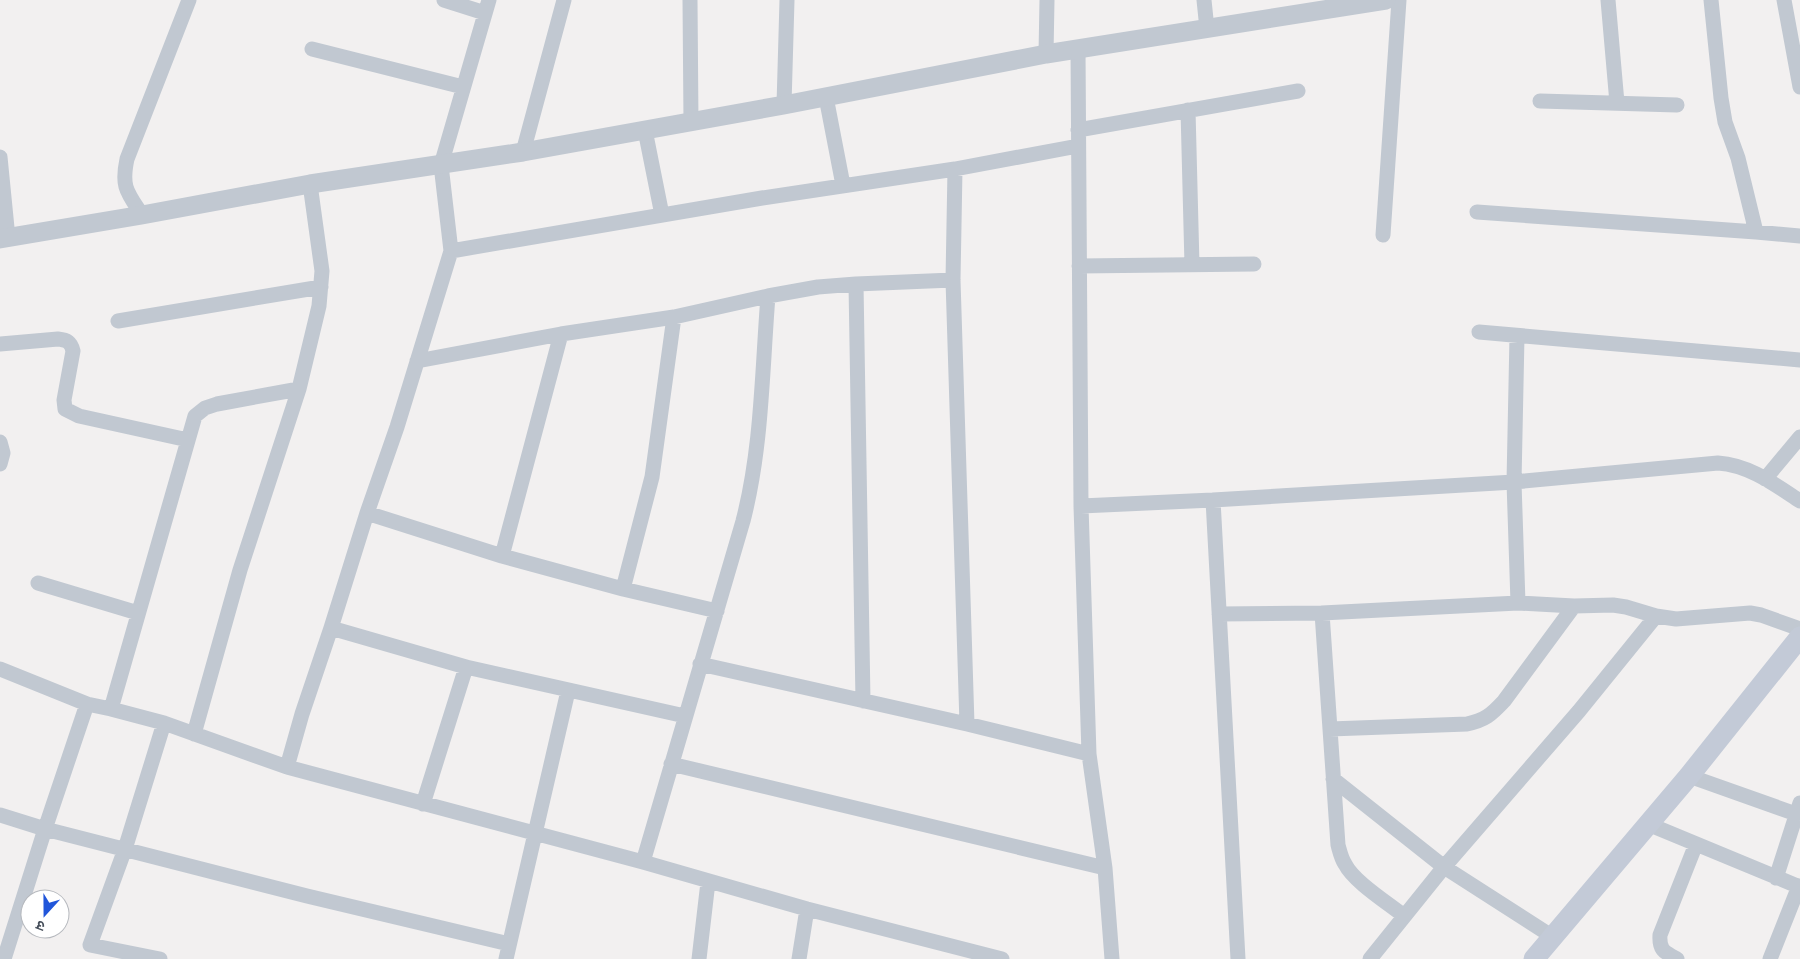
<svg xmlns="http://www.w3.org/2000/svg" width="1800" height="959" font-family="'Noto Sans','Noto Sans Devanagari',sans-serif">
  <rect width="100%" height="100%" fill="#f2f0f0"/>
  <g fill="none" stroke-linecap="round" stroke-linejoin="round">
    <path stroke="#c1c8d1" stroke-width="15" d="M444,0L485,13
      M690,0L691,122
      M1204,0L1207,29
      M1608,0L1617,103
      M1711,0L1721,98L1725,122L1738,158L1756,232
      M1784,0L1800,87
      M312,49L463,87
      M1078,49L1081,506L1089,754L1105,868L1112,959
      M1046,54L1047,0
      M826,97L843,185
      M1540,101L1677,105
      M784,105L787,0
      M1188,110L1192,265
      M645,130L662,215
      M1078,130L1298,91
      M523,152L564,0
      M0,157L8,238
      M955,169L953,280L967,724
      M1477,212L1756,232L1800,236
      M142,215C127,192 121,187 127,159L189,0
      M1383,235L1399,0
      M451,251L762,198L955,169L1078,146
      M1079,266L1254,264
      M856,284L863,701
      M118,321L321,287
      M1479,332L1800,360
      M1517,336L1514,482L1518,603
      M0,344L58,339C67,340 71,342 73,351L64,400L65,409L79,416L188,440
      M417,361L561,334L674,317L768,296L818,287L856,284L953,280
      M0,442L3,453L0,464
      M1765,479L1800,437
      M1213,500L1238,959
      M1081,506L1213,500L1514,482L1718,463C1749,465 1774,484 1800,501
      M367,513L502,556L623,589L717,611
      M502,556L561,334
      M38,583L138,613
      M623,589L652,477L674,317
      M1322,613L1338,845C1340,852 1341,858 1345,864C1354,882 1388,903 1404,916
      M1219,614L1322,613L1518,603L1574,606L1613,605L1626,607L1656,616L1676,619L1750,613L1761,615L1800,629
      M331,628L466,667L685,716
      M700,664L967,724L1089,754
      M0,669L87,704
      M111,709L164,723
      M1330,729L1467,724C1485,720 1491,715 1504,701L1574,606
      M194,734L240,570L299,389L319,306L322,271L310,184
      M671,764L1105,868
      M287,767L643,862L807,909L1002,959
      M1689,776L1796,814
      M1333,779L1444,867L1553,937
      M423,804L466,667
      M0,815L45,829L307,896L509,944
      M1648,824L1800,887
      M643,862L743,521C762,448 762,371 768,296
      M1776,878L1800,803
      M4,959L45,829L87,704L111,709L195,416L205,408L217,404L299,389
      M160,959L90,945L125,849L164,723L287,767L302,714L331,628L367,513L397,427L451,251L441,165L489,0
      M506,959L568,691
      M699,959L708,882
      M799,959L807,909
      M1370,959L1444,867L1579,711L1656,616
      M1677,959C1664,952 1659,950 1660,935L1696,844
      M1770,959L1799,886"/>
    <path stroke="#c1c8d1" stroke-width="19" d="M0,239L142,215L310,184L523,152L784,105L1046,54L1386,0"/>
    <path stroke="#c3cad7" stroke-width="21" d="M1534,959L1689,776L1800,637"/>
  </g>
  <g transform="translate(45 914) rotate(201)"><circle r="24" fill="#ffffff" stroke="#b6b9be"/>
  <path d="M0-4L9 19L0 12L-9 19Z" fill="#2156da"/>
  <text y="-8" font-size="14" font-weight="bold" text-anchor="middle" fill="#48505c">उ</text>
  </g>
</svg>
